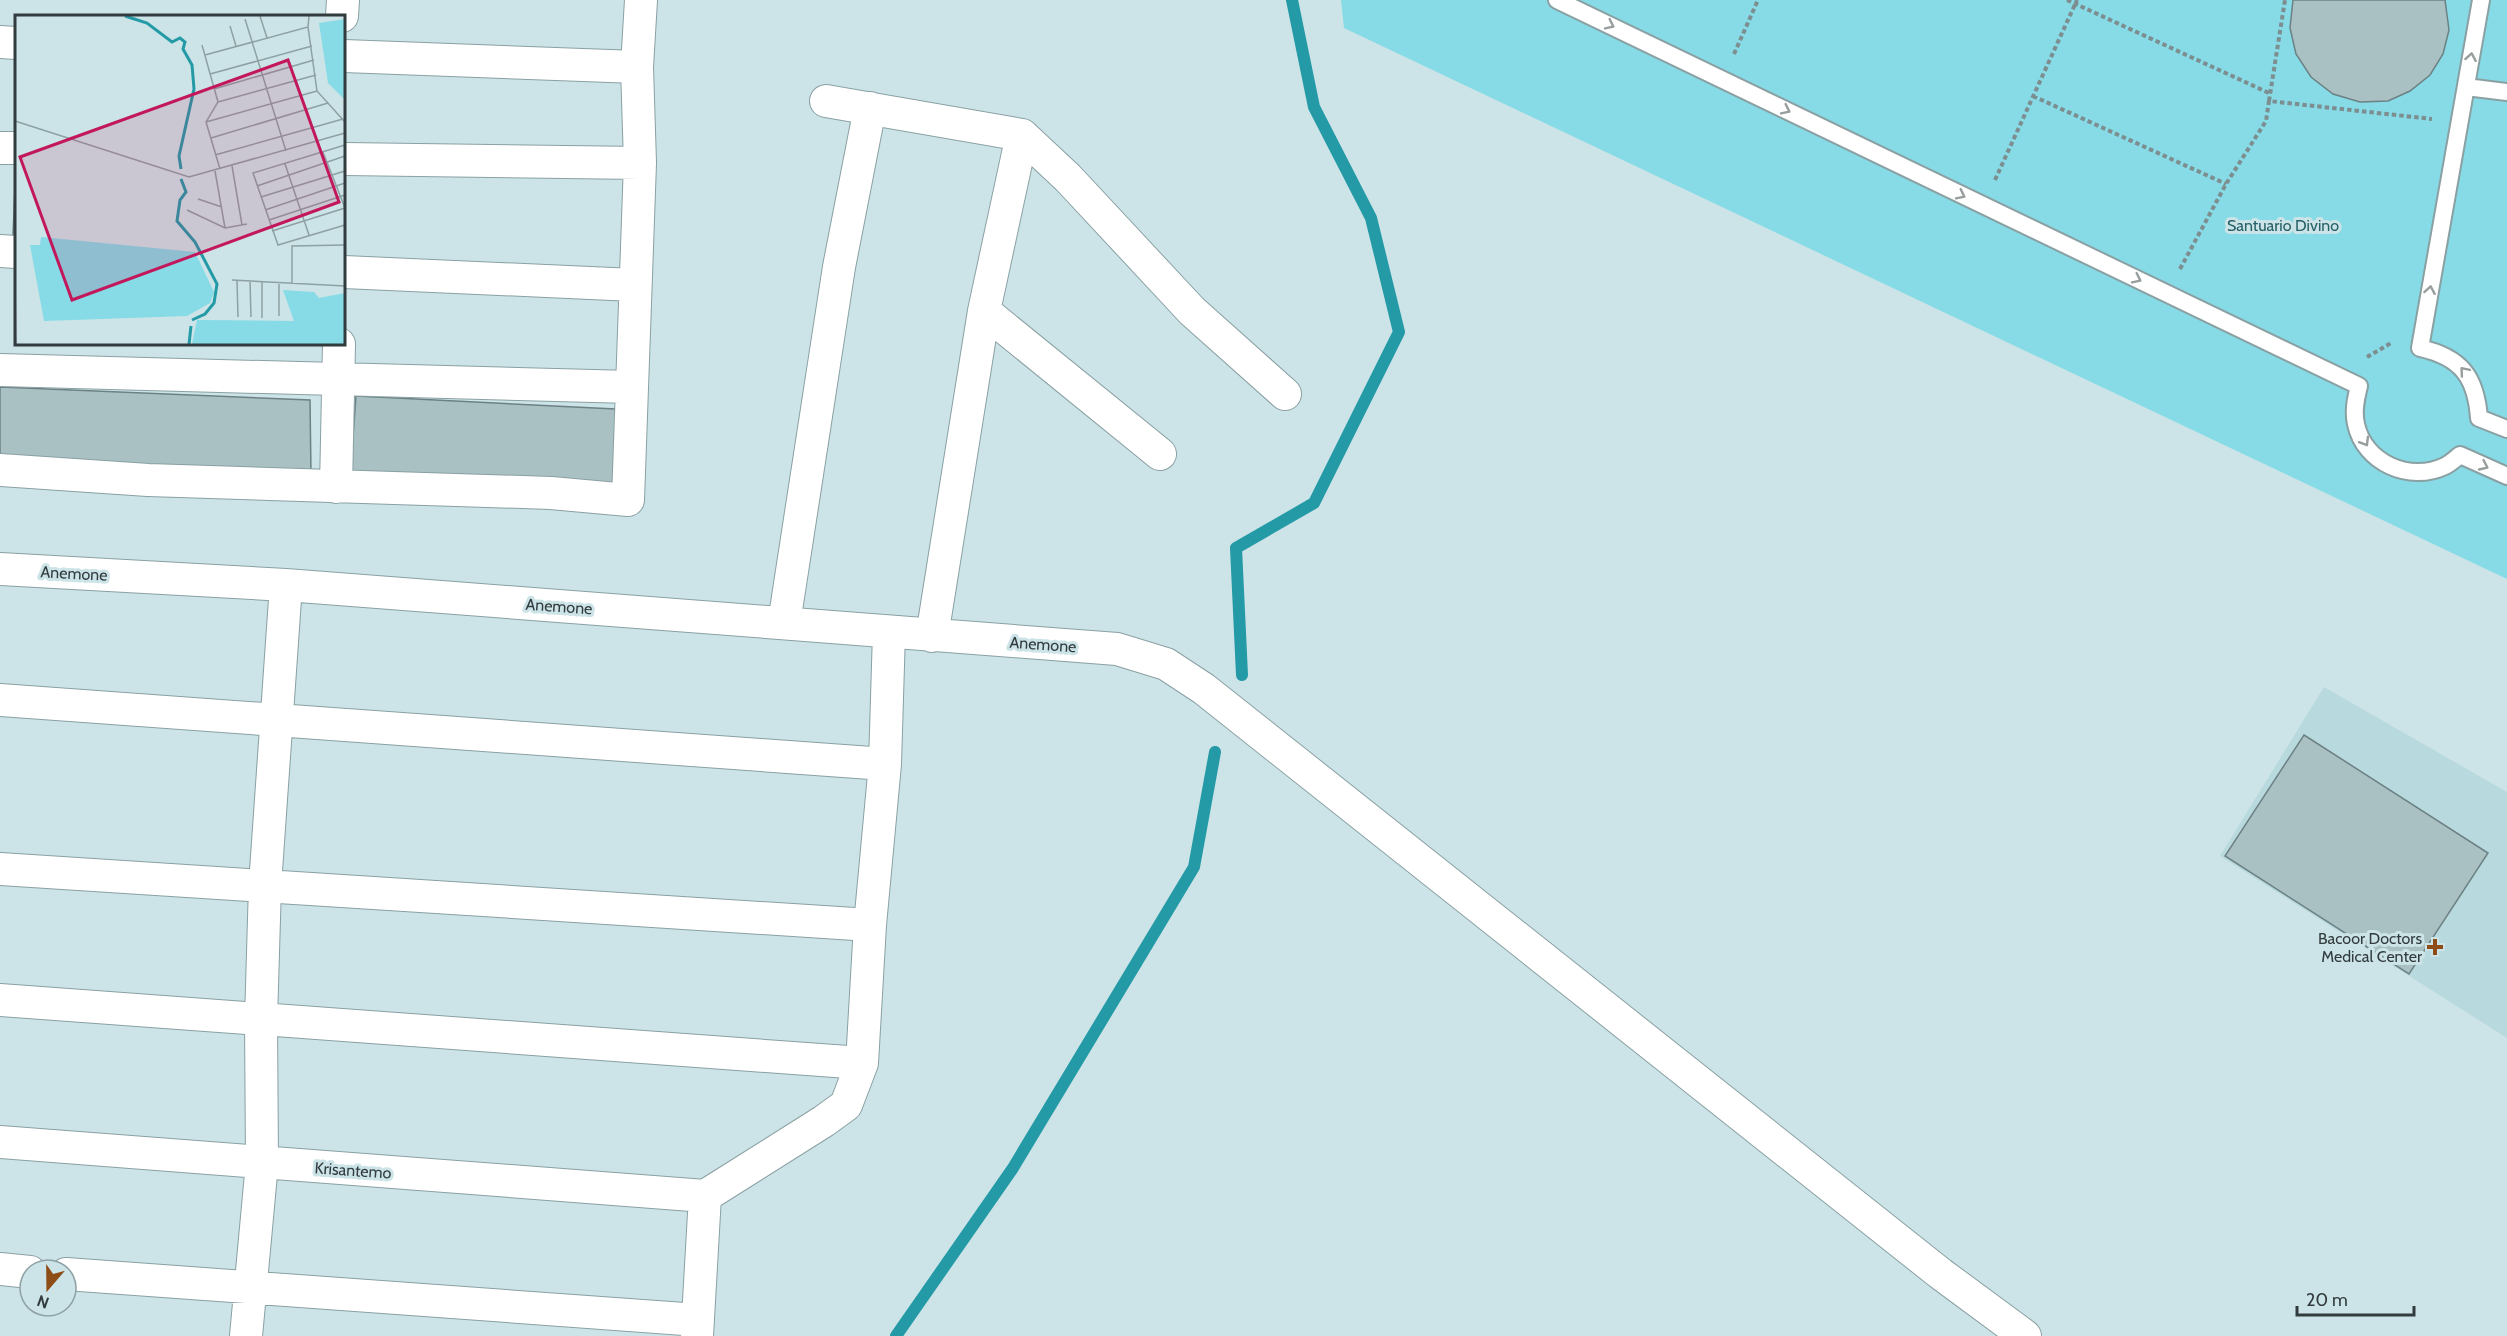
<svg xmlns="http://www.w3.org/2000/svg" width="2507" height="1336" font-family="Cabin,sans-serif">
  <rect width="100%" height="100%" fill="#cce4e7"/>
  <path fill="#b8d9dd" d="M2324,687L2507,792V1038L2220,856Z"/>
  <path fill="#86dbe6" d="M1341,0H2507V579L1344,28Z"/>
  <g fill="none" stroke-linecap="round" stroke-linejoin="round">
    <path stroke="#249aa7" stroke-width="12" d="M1242,675L1236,548L1314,503L1399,332L1371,218L1314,107L1292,0
      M896,1336L1013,1168L1194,867L1215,752"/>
  </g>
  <path fill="#aac1c3" stroke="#6c8184" stroke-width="1.5" d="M2293,0H2445L2449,30L2443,54L2430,75L2410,91L2388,101L2360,102L2333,94L2311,77L2296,54L2290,28Z
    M16,162V235H13Z
    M0,387L310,400L311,474L0,458Z
    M356,396L615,409V487L350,477Z
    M2304,735L2488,853L2409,974L2225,856Z"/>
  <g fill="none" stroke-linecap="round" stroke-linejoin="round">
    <defs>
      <path id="service" d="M1557,0L2359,386C2356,398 2353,411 2356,424C2364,463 2410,483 2445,466C2451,463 2456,458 2460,455L2507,476
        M2481,0L2420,348C2461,357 2476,377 2479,418L2507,429
        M2466,87L2507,92"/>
      <path id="minor" d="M342,16L343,0
        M0,42L16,43
        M344,56L637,67
        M826,101L1022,135L1068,178L1192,311L1285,394
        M0,148H16
        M344,159L640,163
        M0,251L16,252
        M344,272L634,285
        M984,311L1160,454
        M0,370L631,387
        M0,470L148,480L551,493L628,500L640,163L637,67L641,0
        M336,487L339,344
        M0,569L286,585L1117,649L1166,664L1204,689L1941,1274L2025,1336
        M784,623L839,267L870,108
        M932,636L984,311L1022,135
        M0,700L885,764
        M0,869L870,925
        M0,1000L862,1063
        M0,1142L705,1196
        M0,1269L30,1272
        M66,1274L698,1320
        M246,1336L262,1163L261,1020L265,885L286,585
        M697,1336L705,1196L824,1121L846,1105L862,1063L870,925L885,764L889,632"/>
    </defs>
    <use href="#service" stroke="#8aa0a3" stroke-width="20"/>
    <use href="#minor" stroke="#8aa0a3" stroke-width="34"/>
    <path stroke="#7d8e90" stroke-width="4" stroke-dasharray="4.5 3" stroke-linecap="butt" d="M2067,0L2269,93
      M1734,54L1758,0
      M2033,96L2226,184
      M2269,101L2285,0
      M1995,180L2077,0
      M2180,269L2226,184L2266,121L2269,101L2432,119
      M2367,357L2391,343"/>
    <use href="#service" stroke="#fff" stroke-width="16"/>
    <use href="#minor" stroke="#fff" stroke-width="32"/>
  </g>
  <defs><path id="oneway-chevron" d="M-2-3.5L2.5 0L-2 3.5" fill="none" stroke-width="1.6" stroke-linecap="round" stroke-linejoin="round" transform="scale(1.5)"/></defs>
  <g stroke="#989d9e">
    <use href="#oneway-chevron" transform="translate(1610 25) rotate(26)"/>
    <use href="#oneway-chevron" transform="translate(2471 57) rotate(-80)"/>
    <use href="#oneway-chevron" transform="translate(1786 110) rotate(26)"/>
    <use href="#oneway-chevron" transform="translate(1961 195) rotate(26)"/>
    <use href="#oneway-chevron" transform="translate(2137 279) rotate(26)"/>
    <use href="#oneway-chevron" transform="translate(2430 290) rotate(-80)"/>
    <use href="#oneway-chevron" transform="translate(2464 371) rotate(-130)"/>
    <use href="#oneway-chevron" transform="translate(2365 442) rotate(59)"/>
    <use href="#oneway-chevron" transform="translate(2484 466) rotate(25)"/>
  </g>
  <path fill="#8e4d17" stroke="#cce4e7" stroke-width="2" d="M2432 938h6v6h6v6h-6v6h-6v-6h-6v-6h6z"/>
  <g text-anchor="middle" stroke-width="6" stroke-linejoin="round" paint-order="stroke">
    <g font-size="16" fill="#246066" stroke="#cce4e7">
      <text x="2283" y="231">Santuario Divino</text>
    </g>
    <g font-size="16" fill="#323b3d" stroke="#cce4e7">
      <text transform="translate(74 573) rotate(3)" y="6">Anemone</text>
      <text transform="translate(559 606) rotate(4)" y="6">Anemone</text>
      <text transform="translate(1043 644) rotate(4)" y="6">Anemone</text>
      <text transform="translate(353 1170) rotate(4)" y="6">Krisantemo</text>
    </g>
    <g font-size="16" fill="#323b3d" stroke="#cce4e7" text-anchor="end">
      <text x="2422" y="944">Bacoor Doctors<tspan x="2422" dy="18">Medical Center</tspan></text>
    </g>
  </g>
  <g transform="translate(15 15)">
    <rect width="330" height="330" fill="#cce4e7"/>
    <path d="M330,4V85L313,68L304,8ZM26,222L180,237L199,277L195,288L172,301L29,306L15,230H25ZM268,275L299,277L304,283L330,278V329H177L182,305L279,306Z" fill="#86dbe6"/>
    <path fill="none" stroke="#249aa7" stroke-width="3" d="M110,1L132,8L157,27L165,23L170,27L168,34L177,50L179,74L164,141L166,154M166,164L171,177L165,185L162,206L180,227L202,269L199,288L190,299L177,305M174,329L176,311"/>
    <path fill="none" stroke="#8ea0a3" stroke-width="1.5" d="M245,1L252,23M230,4L271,136M215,11L221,31M293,12L302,76L330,107M187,30L203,87L191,107L205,154M190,40L293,12L294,1M195,59L297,31M199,74L299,45M203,87L301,60M0,106L174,162L330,118M191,107L302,76M196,123L313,88M330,130L238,158L263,230L330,210M308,137L330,193M200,140L328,104M270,149L294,220M217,151L227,210M200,156L210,213M242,171L330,141M246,182L330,156M183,184L207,192M172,195L210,213L232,209M250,195L330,168M254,205L330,180M257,216L330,193M0,264L1,329M217,265L330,271M222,266L223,302M235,266L236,302M247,266V303M264,267V301M277,268V231L330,230"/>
    <path fill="#c2185b" fill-opacity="0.15" stroke="#c2185b" stroke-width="3" d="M273,45L324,187L57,285L5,142Z"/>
    <rect width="330" height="330" fill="none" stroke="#323b3d" stroke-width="3"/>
  </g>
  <g transform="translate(48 1288) rotate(200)"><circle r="28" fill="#cce4e7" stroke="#8ea0a3" stroke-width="1.5"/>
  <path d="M0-4.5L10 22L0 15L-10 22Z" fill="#8e4d17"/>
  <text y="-9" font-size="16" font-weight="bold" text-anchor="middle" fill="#323b3d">N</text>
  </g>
  <path d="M2297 1306v9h117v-9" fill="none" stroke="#323b3d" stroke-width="3"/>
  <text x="2306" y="1306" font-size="18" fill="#323b3d" stroke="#cce4e7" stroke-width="4.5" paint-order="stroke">20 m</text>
</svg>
